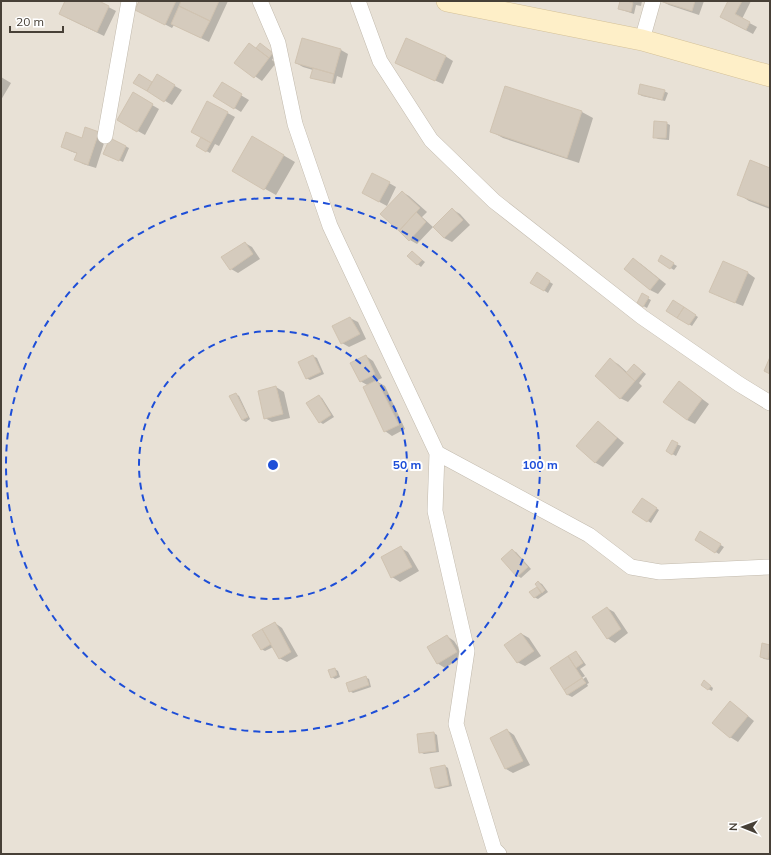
<svg xmlns="http://www.w3.org/2000/svg" width="771" height="855" font-family="Mulish,sans-serif">
  <rect width="100%" height="100%" fill="#f4f0e8"/>
  <path fill="#e8e1d6" d="M1,1H770V854H1Z"/>
  <path fill="#0003" d="M66,1H97L116,11L104,36L67,18Z
    M140,1H228L209,42L174,25L172,28L143,13Z
    M621,1H642L641,6L636,5L634,14L622,10L619,8Z
    M661,1H704L699,15L669,5Z
    M729,1H751L742,19L757,27L753,34L728,21Z
    M250,44L257,49L263,47L275,55L272,60L276,63L262,81L236,63Z
    M341,50L348,54L342,78L337,76L335,84L315,79L313,70L303,67L296,63Z
    M445,56L453,61L443,84L404,67L396,63Z
    M139,75L153,83L157,76L182,90L172,105L135,83Z
    M1,77L11,83L1,100Z
    M222,84L249,100L241,112L215,96Z
    M506,87L582,112L593,118L579,163L503,138L492,132Z
    M664,91L668,93L665,101L642,96L639,94Z
    M133,94L159,109L145,135L118,120Z
    M207,102L235,117L219,146L215,144L210,153L197,146L202,137Z
    M666,123L670,125L669,140L658,139L654,137Z
    M86,129L106,137L96,168L83,164L76,160L78,154L70,151L63,147L83,139Z
    M252,137L295,162L276,195L233,171Z
    M111,139L129,148L123,162L108,155Z
    M770,169V209L749,201L738,194Z
    M389,183L396,187L387,206L370,197Z
    M402,192L409,196L427,212L422,217L433,227L417,244L410,240Z
    M452,209L460,214L470,225L452,242L444,238Z
    M245,243L252,247L260,259L238,273L231,269Z
    M412,252L425,262L421,267L408,256Z
    M662,257L677,266L674,270L659,261Z
    M633,260L641,264L666,284L658,294L650,290L626,269Z
    M723,263L748,273L755,278L743,306L718,296Z
    M540,276L553,284L548,293L531,282Z
    M642,295L651,300L647,308L638,303Z
    M673,301L698,317L692,326L667,310Z
    M350,318L358,322L366,339L349,347L342,343Z
    M313,356L317,358L324,374L310,380L306,378Z
    M366,356L373,361L382,378L376,381L385,386L405,429L392,436L385,431L369,386L360,381Z
    M610,360L618,364L628,373L635,365L646,374L639,383L642,386L628,402L620,398Z
    M276,387L284,392L290,418L272,422L265,418Z
    M686,387L709,404L695,424L687,420Z
    M236,394L239,396L250,419L246,422L242,420Z
    M319,396L322,398L334,417L323,424L320,422Z
    M598,422L605,427L624,443L603,467L596,463L577,446Z
    M672,442L681,446L676,456L667,451Z
    M642,499L659,510L651,523L633,512Z
    M701,533L724,547L719,554L696,540Z
    M401,548L408,552L419,571L400,582L392,577L382,558Z
    M512,551L516,552L531,569L521,578L518,576L503,559Z
    M538,582L542,584L548,592L538,599L534,597L531,593L538,587Z
    M607,608L614,612L628,633L615,643L607,638Z
    M275,623L282,628L298,656L287,662L279,658L273,647L265,651L261,649Z
    M522,634L529,638L541,656L525,666L517,662Z
    M447,636L454,641L464,656L445,668L437,663Z
    M763,644L770,646V660L764,659L761,657Z
    M576,653L579,655L586,665L580,669L585,676L567,687V690L586,677L589,683L587,684L588,686L572,697L568,695L551,668Z
    M335,669L338,671L340,677L335,679L332,677Z
    M365,677L369,679L371,687L353,693L350,691Z
    M708,684L713,688L712,691L708,689Z
    M730,703L737,707L754,721L738,742L730,737L713,723Z
    M507,730L514,735L530,765L513,773L506,769L491,738Z
    M434,733L437,735L439,752L424,754L420,752Z
    M445,766L448,768L452,786L439,789L435,788Z"/>
  <path fill="#d5cbbd" stroke="#d0c3b1" d="M65,1H99L109,6L97,32L59,14Z
    M139,1H176L165,25L135,10Z
    M181,1H219L210,21L179,6Z
    M620,1H627L633,3L631,12L618,9Z
    M660,1H695L692,11Z
    M728,1H742L735,14L750,22L746,30L720,17Z
    M179,6L210,21L201,38L171,24Z
    M302,38L341,49L334,74L295,63Z
    M406,38L446,56L435,81L395,63Z
    M249,43L269,58L254,78L234,63Z
    M260,43L273,53L269,58L256,48Z
    M313,68L334,74L332,83L310,78Z
    M139,74L152,82L147,91L133,83Z
    M157,74L175,85L164,102L147,91Z
    M222,82L242,94L234,109L213,96Z
    M640,84L665,90L662,100L638,94Z
    M505,86L582,111L567,158L490,132Z
    M133,92L153,104L137,132L117,120Z
    M207,101L228,112L211,143L191,132Z
    M654,121L667,122L666,138H653Z
    M85,127L99,132L88,165L74,160L77,153L61,147L66,132L82,138Z
    M252,136L284,155L264,190L232,171Z
    M201,137L211,143L206,152L196,146Z
    M110,138L126,146L119,161L103,154Z
    M750,160L770,168V207L737,195Z
    M372,173L390,182L379,202L362,193Z
    M402,191L420,208L399,231L380,214Z
    M452,208L463,220L444,238L433,227Z
    M416,212L426,222L409,241L399,231Z
    M245,242L253,254L230,270L221,257Z
    M412,251L422,260L417,265L407,256Z
    M661,255L674,263L670,269L658,261Z
    M633,258L659,279L650,290L624,269Z
    M723,261L748,272L735,303L709,292Z
    M537,272L550,281L544,291L530,283Z
    M642,293L649,297L643,307L637,303Z
    M673,300L684,307L677,318L666,311Z
    M684,307L696,315L689,325L677,318Z
    M350,317L360,334L341,344L332,326Z
    M313,355L321,372L306,379L298,362Z
    M366,355L375,374L360,382L350,363Z
    M770,357V374L764,371Z
    M610,358L635,381L620,399L595,376Z
    M634,364L643,372L635,381L626,373Z
    M377,380L399,425L384,432L363,387Z
    M679,381L702,399L687,420L663,402Z
    M276,386L283,414L264,419L258,391Z
    M236,393L248,417L242,420L229,396Z
    M319,395L331,415L319,423L306,403Z
    M598,421L617,438L595,463L576,446Z
    M672,440L678,443L672,455L666,451Z
    M642,498L657,508L647,522L632,512Z
    M700,531L721,544L715,553L695,540Z
    M401,546L412,567L391,578L381,557Z
    M512,549L528,567L517,577L501,559Z
    M538,581L545,590L542,593L535,584Z
    M537,587L541,593L534,598L529,592Z
    M607,607L621,629L607,639L592,617Z
    M275,622L291,652L279,659L262,629Z
    M262,629L271,644L261,650L252,635Z
    M521,633L534,651L517,663L504,645Z
    M447,635L457,652L437,664L427,647Z
    M762,643L770,645L768,659L760,657Z
    M576,651L583,663L576,668L568,656Z
    M568,656L582,678L564,690L550,668Z
    M335,668L337,675L331,678L328,670Z
    M366,676L369,685L349,692L346,683Z
    M582,678L586,683L567,695L564,690Z
    M704,680L711,686L708,690L701,685Z
    M730,701L748,716L730,738L712,723Z
    M507,729L523,761L505,769L490,738Z
    M434,732L436,751L419,753L417,734Z
    M445,765L449,785L435,788L430,768Z"/>
  <g fill="none" stroke-linecap="round" stroke-linejoin="round">
    <defs>
      <path id="street" d="M260,1L278,43L295,124L330,226L437,453L589,535L631,567L660,572L770,567
        M358,1L380,61L431,140L494,201L642,317L739,384L770,403
        M642,40L653,1
        M105,136L129,1
        M437,453L435,511L467,651L456,724L494,849L499,854"/>
      <path id="secondary" d="M447,1L642,40L770,76"/>
    </defs>
    <use href="#street" stroke="#c2baad" stroke-width="16"/>
    <use href="#secondary" stroke="#d4c198" stroke-width="22"/>
    <use href="#street" stroke="#fff" stroke-width="15"/>
    <use href="#secondary" stroke="#feefc8" stroke-width="21"/>
  </g>
  <g fill="none" stroke="#1d4ed8" stroke-width="2" stroke-dasharray="7 5">
    <circle cx="273" cy="465" r="134"/>
    <circle cx="273" cy="465" r="267"/>
  </g>
  <circle cx="273" cy="465" r="6" fill="#1d4ed8" stroke="#fff" stroke-width="2"/>
  <g font-size="12" text-anchor="middle" font-weight="bold" fill="#1d4ed8" stroke="#fff" stroke-width="4" stroke-linejoin="round" paint-order="stroke">
    <text x="407" y="469">50 m</text>
    <text x="540" y="469">100 m</text>
  </g>
  <rect width="771" height="855" fill="none" stroke="#474037" stroke-width="4"/>
  <g transform="translate(743 827) rotate(271)" stroke="#ffffff" stroke-width="3" paint-order="stroke">
  <path d="M0-3L7 15L0 10L-7 15Z" fill="#474037"/>
  <text y="-6" font-size="11" font-weight="bold" text-anchor="middle" fill="#474037">N</text>
  </g>
  <path d="M10 26v6h53v-6" fill="none" stroke="#474037" stroke-width="2"/>
  <text x="16" y="26" font-size="12" fill="#474037" stroke="#ffffff" stroke-width="3" paint-order="stroke">20 m</text>
</svg>
